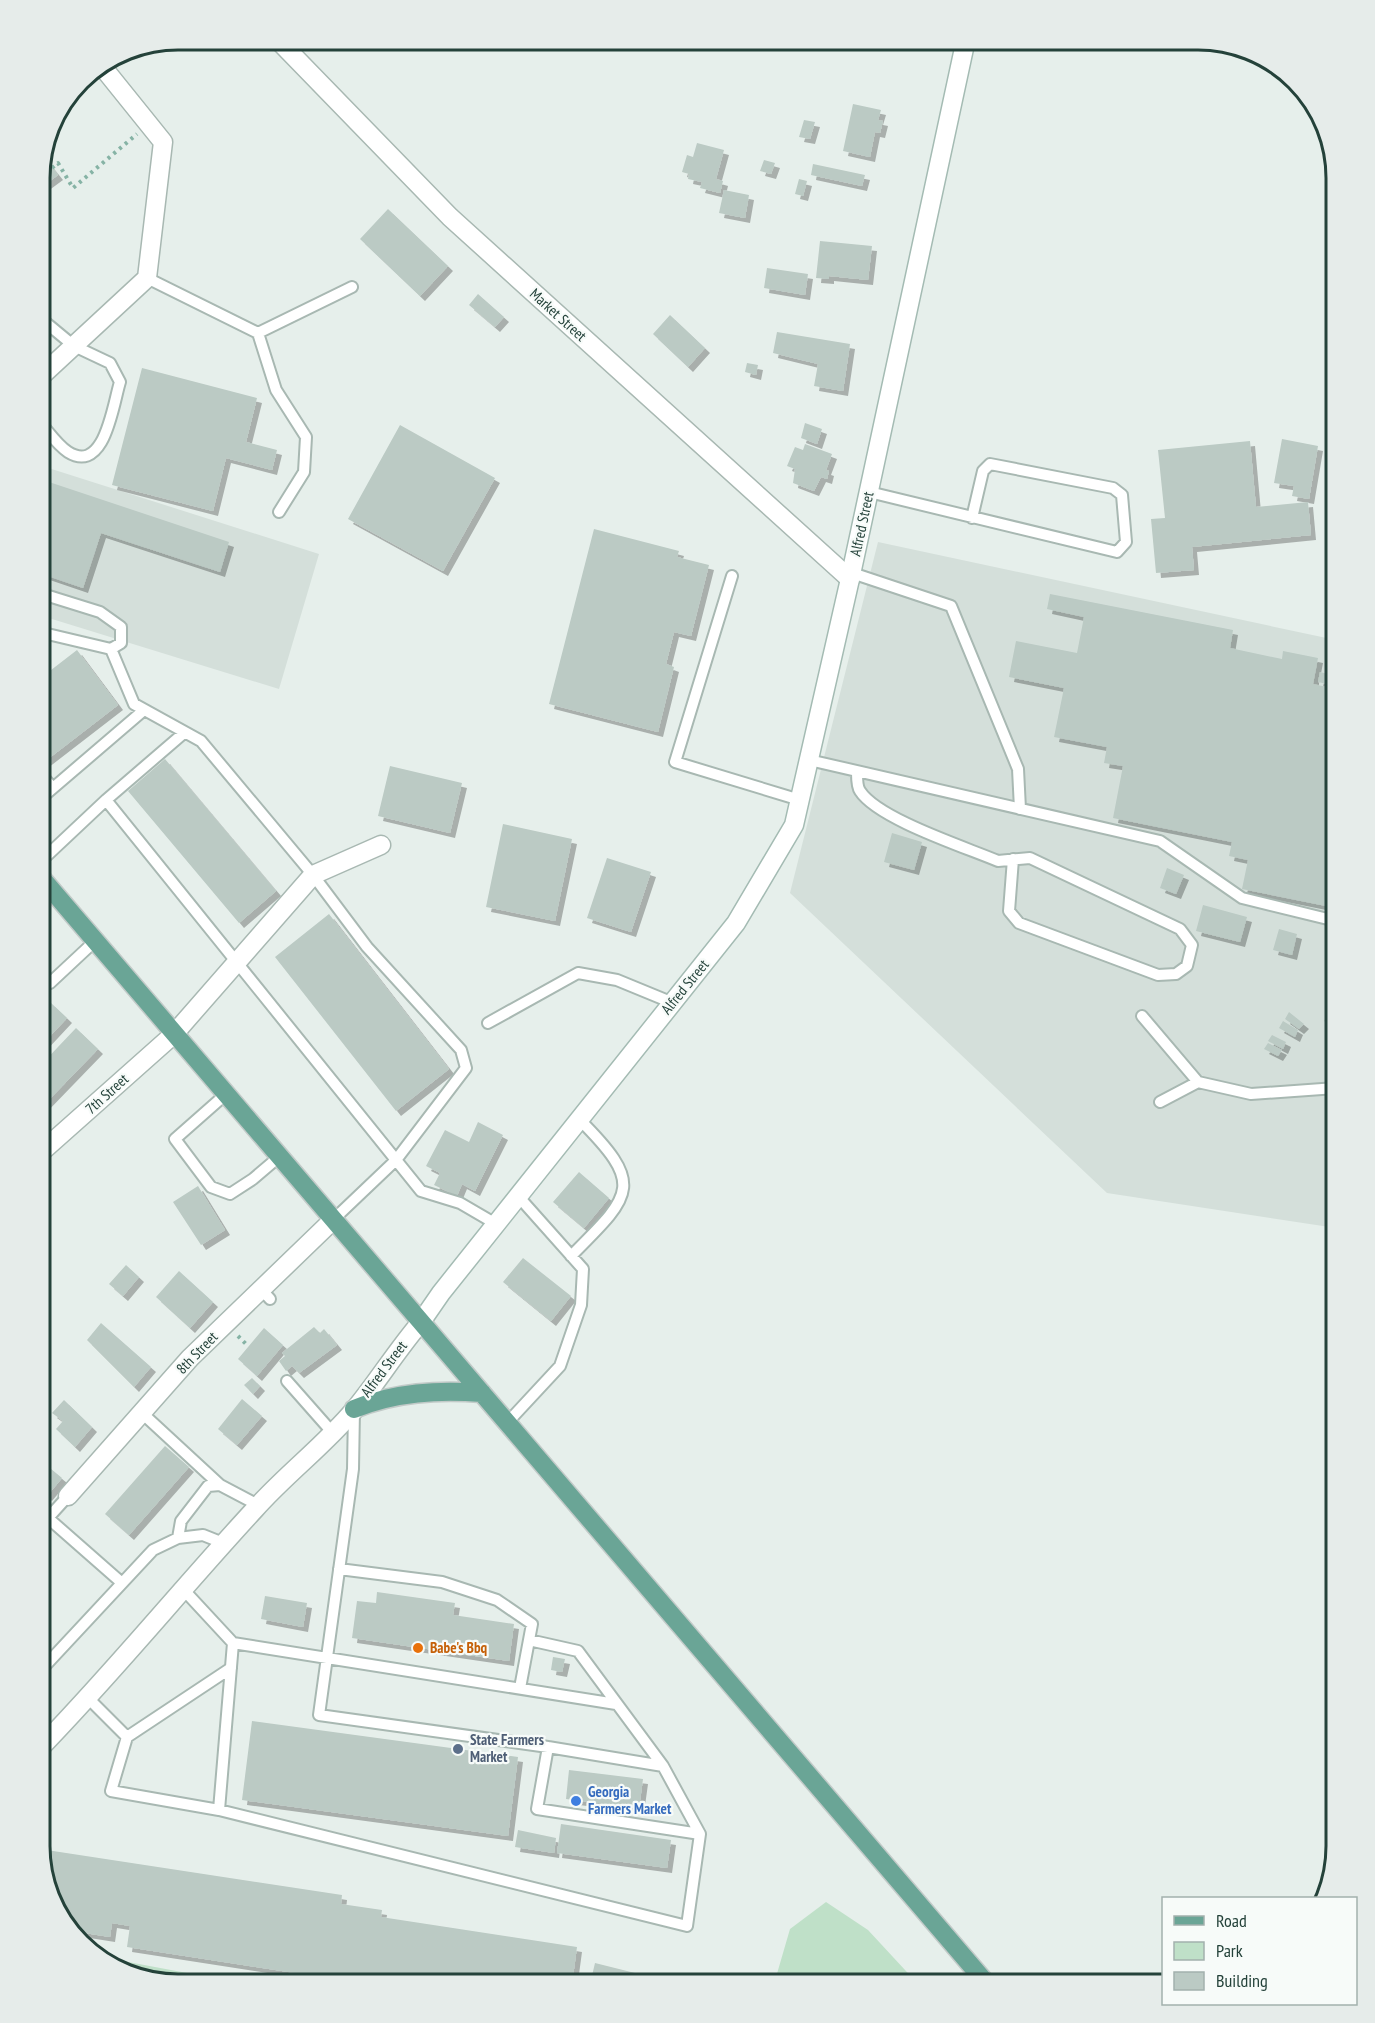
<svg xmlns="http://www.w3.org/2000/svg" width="1375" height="2023" font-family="'PT Sans Narrow',sans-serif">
  <defs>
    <filter id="shadow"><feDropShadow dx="5" dy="5" stdDeviation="0" flood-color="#0004"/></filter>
  </defs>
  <rect width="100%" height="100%" fill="#e6efeb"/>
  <path fill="#d4dfda" d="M39,465L319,554L279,689L39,615Z
    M878,542L1336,640V1228L1107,1193L790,893Z"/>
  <path fill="#bfe0c8" d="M826,1902L868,1930L918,1984H774L790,1929Z
    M96,1956L246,1984H168L101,1961Z"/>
  <path fill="#bbcac4" filter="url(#shadow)" d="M853,104L881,110L878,120L883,121L880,133L875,132L870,157L843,151Z
    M804,120L815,122L810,139L799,137Z
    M697,143L724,150L716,179L723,181L720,193L700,188L702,182L688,179L689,174L682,172L687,155L693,157Z
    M42,155L58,175L39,189V168Z
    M764,160L775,163L771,174L760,171Z
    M813,164L865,175L862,186L811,175Z
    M799,179L807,181L803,196L795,194Z
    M724,190L749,195L745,218L719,213Z
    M388,209L448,266L420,296L360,239Z
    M820,241L872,246L868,280L829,276V279L816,278Z
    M767,268L808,274L805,295L764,288Z
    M478,294L504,317L495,327L469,305Z
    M670,315L705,348L688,367L653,334Z
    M777,332L850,344L843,391L814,386L818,364L773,353Z
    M747,363L758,365L756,375L745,372Z
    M142,368L257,398L246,442L277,450L272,470L226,458L213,511L112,485Z
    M805,423L822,429L817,444L801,438Z
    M400,425L495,478L443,571L348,519Z
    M1282,439L1318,446L1309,499L1292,496L1294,486L1274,483Z
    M1250,441L1256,507L1308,502L1311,535L1192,547L1194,570L1156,573L1151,519L1165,518L1158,450Z
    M805,444L832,454L826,470L829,471L827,479L821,477L814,491L793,483L795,469L787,466L795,447L803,450Z
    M43,480L229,542L220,572L101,533L83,588L39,573V490Z
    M594,529L679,551L677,557L709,565L691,636L674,632L666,664L674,667L658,732L549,704Z
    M1050,594L1233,630L1230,648L1282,659L1283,651L1318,658L1313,684L1336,689V908L1242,889L1248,860L1229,856L1232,842L1113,818L1123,766L1104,763L1107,747L1054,737L1064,688L1009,677L1016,641L1077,653L1084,617L1047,609Z
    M77,650L118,705L39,766V672L42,677Z
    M1320,672L1336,676V686L1318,682Z
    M165,759L276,891L239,923L128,791Z
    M390,766L462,783L450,833L378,816Z
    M503,824L572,839L555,921L486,907Z
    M892,833L922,842L914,870L884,862Z
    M607,858L651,872L631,932L587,918Z
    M1167,868L1184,875L1176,894L1160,888Z
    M1203,905L1247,917L1240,942L1196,931Z
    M329,914L449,1069L396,1111L275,957Z
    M1279,929L1297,934L1292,955L1273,950Z
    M1336,1001V1045L1327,1039L1335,1027L1324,1021Z
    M50,1002L67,1018L39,1048V1013Z
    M1289,1012L1304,1024L1299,1029L1285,1019Z
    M1283,1021L1298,1030L1295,1037L1279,1028Z
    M76,1028L98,1049L39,1110V1067Z
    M1272,1035L1286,1042L1283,1049L1268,1041Z
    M1268,1043L1282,1050L1278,1056L1264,1049Z
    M478,1122L503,1135L475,1191L462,1184L457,1196L434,1185L440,1173L426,1166L445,1130L469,1142Z
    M579,1172L609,1198L584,1228L553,1202Z
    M198,1186L225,1230L201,1245L173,1202Z
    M523,1258L571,1296L551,1321L503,1282Z
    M126,1265L139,1277L123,1296L109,1284Z
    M179,1271L213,1302L190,1328L156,1297Z
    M101,1323L151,1367L134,1387L87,1340Z
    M314,1327L320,1333L324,1329L337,1345L299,1373L292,1366L286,1371L279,1361L285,1356L282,1353Z
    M264,1328L283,1345L257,1376L238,1359Z
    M252,1378L260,1386L253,1394L244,1385Z
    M242,1399L262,1416L237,1445L218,1429Z
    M64,1400L92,1427L75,1447L56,1429L63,1421L52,1413Z
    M165,1446L189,1467L129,1535L105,1514Z
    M39,1459L62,1478L47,1496L39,1489Z
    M377,1592L455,1603L453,1615L514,1624L509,1661L352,1638L357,1601L376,1603Z
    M265,1596L307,1603L303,1627L261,1619Z
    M553,1657L565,1659L562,1672L551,1670Z
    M252,1721L518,1757L508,1836L242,1800Z
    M569,1770L643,1779L639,1808L566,1799Z
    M561,1824L671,1840L667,1868L557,1853Z
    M518,1830L556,1838L554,1853L515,1847Z
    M40,1849L342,1895L341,1904L382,1910L381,1917L577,1947L572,1984H366L127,1947L130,1926L112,1923L110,1937L72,1931L57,1915Z
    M595,1963L675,1983V1984H590Z"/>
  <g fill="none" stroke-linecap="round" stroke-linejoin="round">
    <defs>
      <path id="lane" d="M290,52L304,39
        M147,278L258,333L352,287
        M258,333L276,390L306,437L304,472L279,512
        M39,421C48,431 57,445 68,452C105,475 113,404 120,382L110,363L74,346L39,317
        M869,492L1117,552L1126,542L1122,495L1113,488L990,464L983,471L972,518
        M852,573L951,606L1018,769L1020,809
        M732,576L675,762L800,800
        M39,593L100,612L121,627V643L111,649
        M39,632L111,649L134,704L201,741L313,875L367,947L461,1050L466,1068L396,1160L334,1219
        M809,760L1160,841L1242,898L1336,921
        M39,772L53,788
        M857,773C857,779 857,787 860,791C878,819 965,847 998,861L1030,858L1180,929L1192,945L1187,966L1176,974L1158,975L1019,923L1009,911L1013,859
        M39,800L144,710
        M106,800L185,732
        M39,863L106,800L421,1191L460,1203L496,1224
        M39,988L50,983L95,941
        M1142,1016L1198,1082L1251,1094L1336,1088
        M488,1023L578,973L617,980L673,1003
        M226,1094L175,1139L211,1187L230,1194L253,1179L280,1156
        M1160,1102L1198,1082
        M571,1256C633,1194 645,1185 579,1119
        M261,1289L270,1299
        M287,1381L332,1432
        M354,1410L353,1469L319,1715L548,1747L663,1766
        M142,1413L220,1485
        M507,1423L560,1366L581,1305L583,1269L518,1196
        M68,1496L48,1518L122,1583
        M178,1538L181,1521L208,1486L220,1485L258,1505
        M182,1588L233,1643L616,1704
        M43,1668L153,1550L178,1538L203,1535L223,1543
        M520,1688L529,1640
        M88,1698L127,1737L231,1668
        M127,1737L111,1791L219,1810L687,1926L700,1834L663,1766L578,1651L529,1640L532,1624L497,1600L442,1582L339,1569
        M548,1747L537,1809L700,1834
        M219,1810L233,1643"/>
      <path id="street" d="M277,39L450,217L850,579
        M39,378L147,278L163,142L101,65
        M39,1154L174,1034L313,875L381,845
        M68,1496L190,1358L334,1219
        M39,1749C114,1672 182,1588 255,1509C286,1474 325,1445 355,1409C378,1381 397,1350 421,1322"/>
      <path id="secondary" d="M421,1322L441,1293L736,923L794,825L850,579L966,39"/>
      <path id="primary" d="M39,875L987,1984
        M354,1409C395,1392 438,1390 482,1393"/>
    </defs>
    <use href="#lane" stroke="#a8b8b2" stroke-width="14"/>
    <use href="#street" stroke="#a8b8b2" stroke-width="21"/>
    <use href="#secondary" stroke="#a4bbb3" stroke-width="21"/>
    <use href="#primary" stroke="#c2cac8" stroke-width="21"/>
    <path stroke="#86b3a5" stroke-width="4" stroke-dasharray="3 4.5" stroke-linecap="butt" d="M52,168L58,163L73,188L137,134
      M238,1336L248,1346"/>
    <use href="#lane" stroke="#fff" stroke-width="10"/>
    <use href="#street" stroke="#fff" stroke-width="18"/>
    <use href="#secondary" stroke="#fff" stroke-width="18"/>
    <use href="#primary" stroke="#6aa596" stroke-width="18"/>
  </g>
  <circle fill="#e8710a" stroke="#f7fbf9" stroke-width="2" cx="418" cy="1648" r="6"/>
  <circle fill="#5c6f8a" stroke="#f7fbf9" stroke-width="2" cx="458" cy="1749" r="6"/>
  <circle fill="#3f7fe0" stroke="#f7fbf9" stroke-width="2" cx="576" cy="1801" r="6"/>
  <g text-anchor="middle" stroke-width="4.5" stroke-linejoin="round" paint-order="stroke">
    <g font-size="15" fill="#24423a" stroke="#f7fbf9">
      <text transform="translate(558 315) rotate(42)" y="5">Market Street</text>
      <text transform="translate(862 524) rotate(-78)" y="5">Alfred Street</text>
      <text transform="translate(685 987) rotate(-51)" y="5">Alfred Street</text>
      <text transform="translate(107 1094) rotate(-42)" y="5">7th Street</text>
      <text transform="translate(197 1353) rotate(-46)" y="5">8th Street</text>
      <text transform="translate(384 1369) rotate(-53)" y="5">Alfred Street</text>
    </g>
    <g font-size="15" font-weight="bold" fill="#c56008" stroke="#f7fbf9" text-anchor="start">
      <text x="430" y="1653">Babe's Bbq</text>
    </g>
    <g font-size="15" font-weight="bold" fill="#4e5e75" stroke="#f7fbf9" text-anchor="start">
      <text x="470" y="1745">State Farmers<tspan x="470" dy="17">Market</tspan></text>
    </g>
    <g font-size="15" font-weight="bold" fill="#366cbe" stroke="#f7fbf9" text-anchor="start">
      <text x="588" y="1797">Georgia<tspan x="588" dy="17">Farmers Market</tspan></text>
    </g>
  </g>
  <path d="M0 0H1375V2023H0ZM178 50H1198A128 128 0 0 1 1326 178V1846A128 128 0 0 1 1198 1974H178A128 128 0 0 1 50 1846V178A128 128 0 0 1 178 50Z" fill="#e6ecea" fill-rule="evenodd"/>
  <path fill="none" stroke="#24423a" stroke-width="3" d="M178 50H1198A128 128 0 0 1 1326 178V1846A128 128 0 0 1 1198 1974H178A128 128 0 0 1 50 1846V178A128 128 0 0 1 178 50Z"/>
  <rect x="1162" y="1897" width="195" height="108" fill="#f7fbf9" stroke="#a3b1ad" stroke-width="1.5"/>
  <rect x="1174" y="1916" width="30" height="9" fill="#6aa596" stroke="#a3b1ad" stroke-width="1.5"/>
  <text x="1216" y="1927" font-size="18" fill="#24423a">Road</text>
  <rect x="1174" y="1942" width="30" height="18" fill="#bfe0c8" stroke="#a3b1ad" stroke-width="1.5"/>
  <text x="1216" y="1957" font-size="18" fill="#24423a">Park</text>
  <rect x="1174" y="1972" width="30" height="18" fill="#bbcac4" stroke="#a3b1ad" stroke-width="1.5"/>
  <text x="1216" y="1987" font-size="18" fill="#24423a">Building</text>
</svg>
